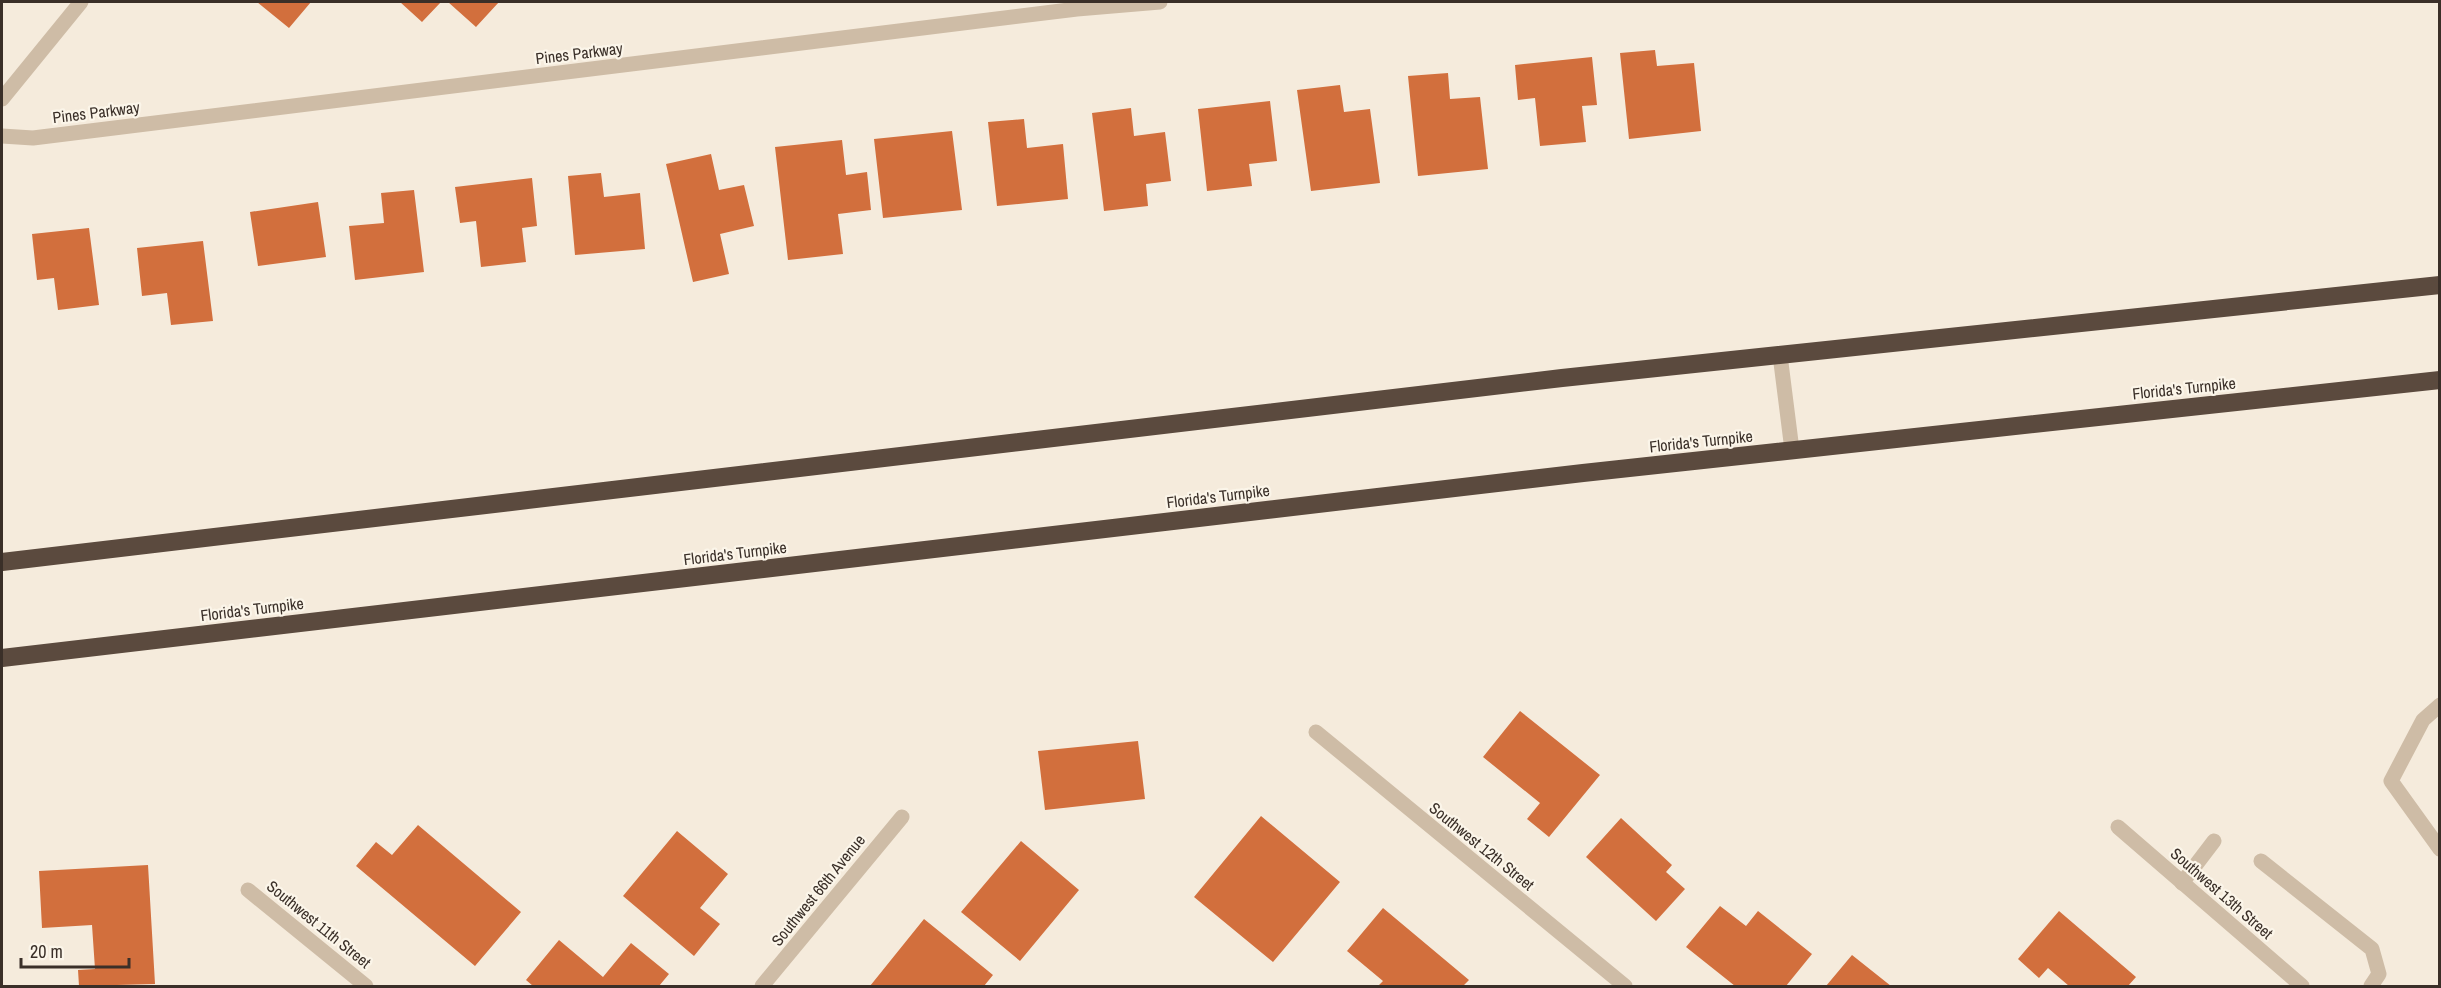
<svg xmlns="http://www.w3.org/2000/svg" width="2441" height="988" font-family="'Archivo Narrow',sans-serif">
  <rect width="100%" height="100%" fill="#f5ebdc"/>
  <path fill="#d26f3d" d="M257,2H311L289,28Z
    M400,2H441L422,22Z
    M448,2H499L476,27Z
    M1655,50L1657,66L1694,63L1701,131L1629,139L1620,53Z
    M1592,57L1597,105L1582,106L1586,142L1540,146L1535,98L1518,100L1515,65Z
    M1448,73L1450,99L1480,97L1488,169L1418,176L1408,76Z
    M1340,85L1344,112L1370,109L1380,183L1311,191L1297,90Z
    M1270,101L1277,161L1249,164L1252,186L1207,191L1198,109Z
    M1131,108L1134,136L1165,132L1171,181L1146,184L1148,206L1104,211L1092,113Z
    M1024,119L1027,148L1063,144L1068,199L997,206L988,122Z
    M952,131L962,210L883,218L874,139Z
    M842,140L846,175L867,172L871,210L838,214L843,254L788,260L775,147Z
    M711,154L719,190L744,185L754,226L720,234L729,274L693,282L666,164Z
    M601,173L604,197L640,193L645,249L575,255L568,176Z
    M532,178L537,226L522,228L526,262L481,267L476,221L460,223L455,187Z
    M414,190L424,272L355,280L349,226L384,223L381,193Z
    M318,202L326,257L258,266L250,212Z
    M89,228L99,305L58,310L54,278L37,280L32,234Z
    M203,241L213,321L171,325L167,293L142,296L137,248Z
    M1520,711L1600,775L1549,837L1527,819L1540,803L1483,757Z
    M1138,741L1145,799L1045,810L1038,751Z
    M1261,816L1340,882L1273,962L1194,897Z
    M1621,818L1672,865L1666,872L1685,889L1656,921L1586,857Z
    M418,825L521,912L475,966L356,866L376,842L392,855Z
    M677,831L728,874L700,908L720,924L694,956L623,896Z
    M1021,841L1079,890L1020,961L961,912Z
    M148,865L155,984L79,986L78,970L95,969L92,925L42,928L39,871Z
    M1720,906L1746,926L1758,911L1812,954L1786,986H1735L1686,947Z
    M1383,908L1469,980L1463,986H1378L1383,981L1347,951Z
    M2059,911L2136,977L2128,986H2069L2048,968L2039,978L2018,959Z
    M924,919L993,975L984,986H870Z
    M559,940L603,977L631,943L669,974L659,986H533L526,980Z
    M1852,955L1891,986H1826Z"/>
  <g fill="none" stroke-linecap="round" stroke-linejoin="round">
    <path stroke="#cebca6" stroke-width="15" d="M1780,355L1792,450
      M2440,705L2423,720L2391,781L2440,849
      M2261,861L2372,949L2379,974L2371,986
      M2182,883L2214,841"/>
    <path stroke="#cebca6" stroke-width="15" d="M2,99L81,2
      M2,136L33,138L1077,9L1160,2
      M1316,732L1625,986
      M2118,827L2302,986
      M248,890L366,986
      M762,986L902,817"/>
    <path stroke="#5b4a3e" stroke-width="18" d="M2,562L1562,378L2440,285
      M2,658L1583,473L2440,380"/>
  </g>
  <g text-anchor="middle" stroke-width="4.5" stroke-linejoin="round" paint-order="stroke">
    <g font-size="16" fill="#3a2f28" stroke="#fbf5e9">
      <text transform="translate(579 53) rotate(-7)" y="6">Pines Parkway</text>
      <text transform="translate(96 112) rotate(-7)" y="6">Pines Parkway</text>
      <text transform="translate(2184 388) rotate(-6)" y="6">Florida's Turnpike</text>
      <text transform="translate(1701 441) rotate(-6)" y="6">Florida's Turnpike</text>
      <text transform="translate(1218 496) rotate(-7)" y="6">Florida's Turnpike</text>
      <text transform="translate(735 553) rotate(-7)" y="6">Florida's Turnpike</text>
      <text transform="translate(252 609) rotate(-7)" y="6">Florida's Turnpike</text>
      <text transform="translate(1482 846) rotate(39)" y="6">Southwest 12th Street</text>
      <text transform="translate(818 890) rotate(-51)" y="6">Southwest 66th Avenue</text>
      <text transform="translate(2222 893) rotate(41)" y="6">Southwest 13th Street</text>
      <text transform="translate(319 924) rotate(39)" y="6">Southwest 11th Street</text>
    </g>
  </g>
  <rect width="2441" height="988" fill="none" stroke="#3a2f28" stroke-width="6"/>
  <path d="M21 958v9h108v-9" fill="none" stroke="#3a2f28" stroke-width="3"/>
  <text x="30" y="958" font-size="18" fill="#3a2f28" stroke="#fbf5e9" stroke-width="4.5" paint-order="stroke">20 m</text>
</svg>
